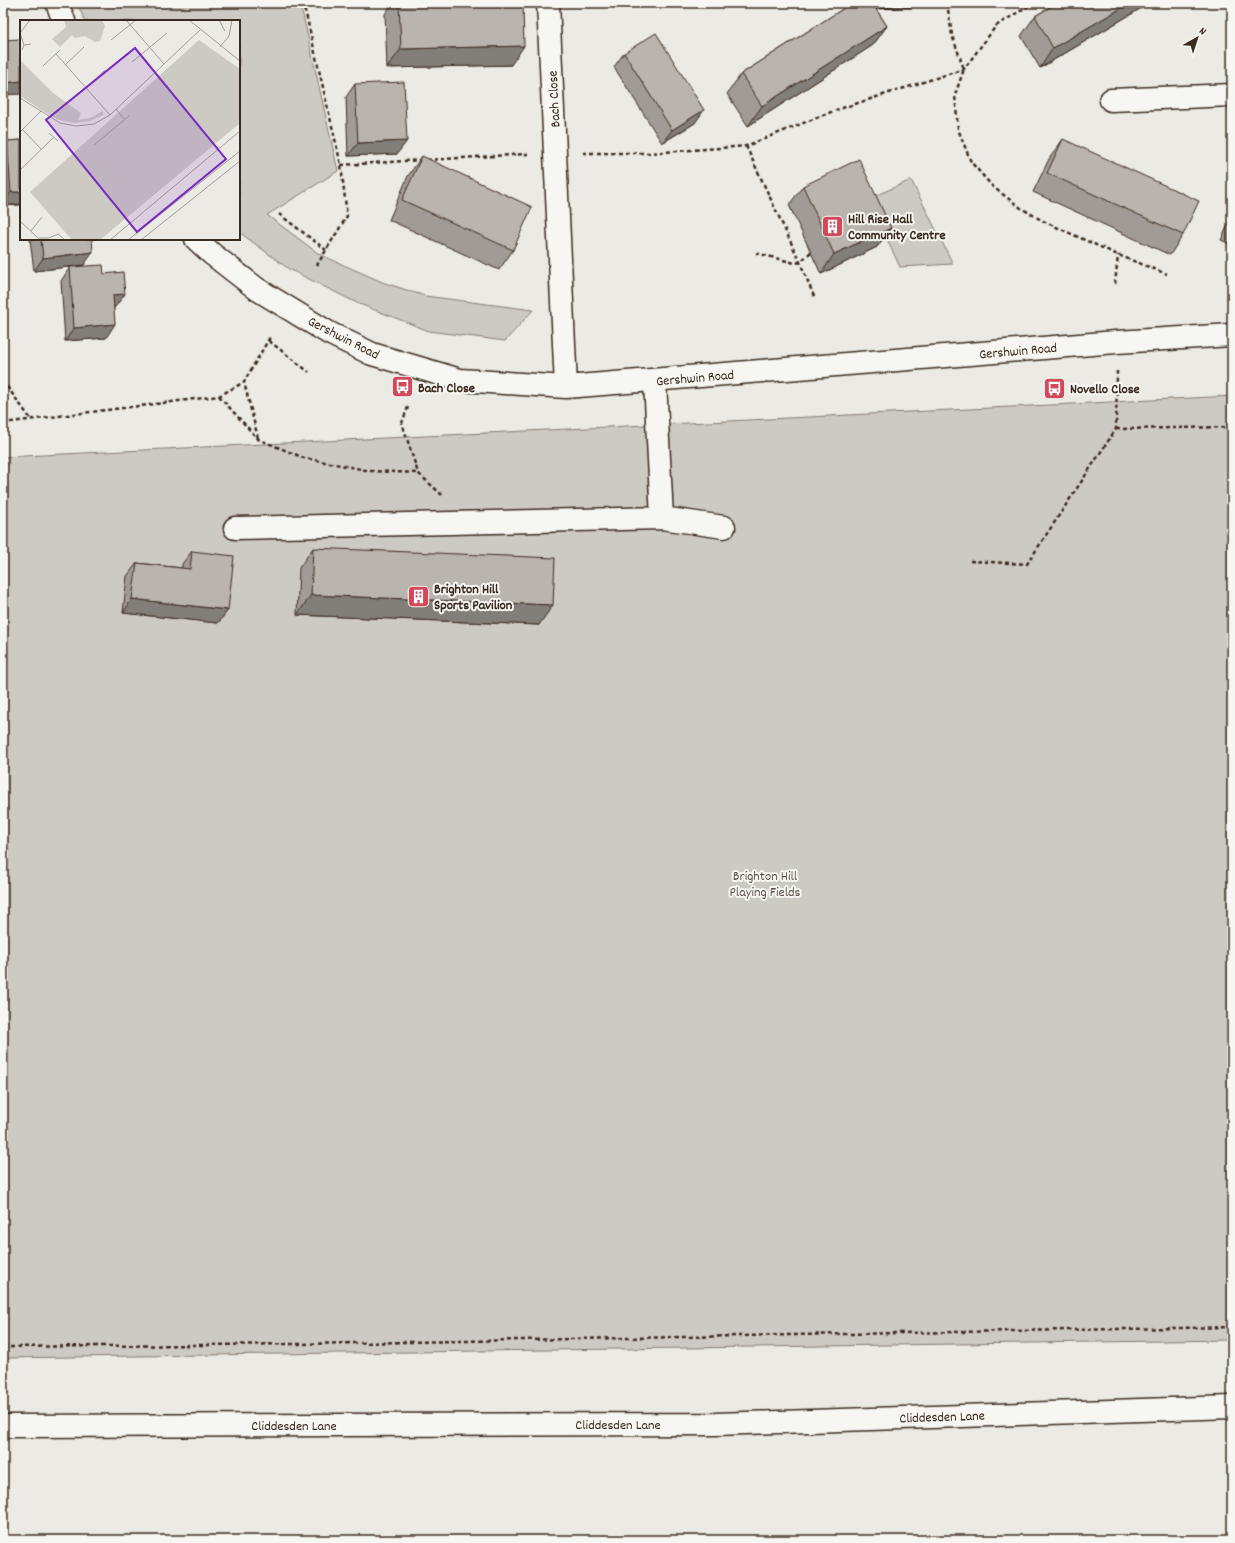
<svg xmlns="http://www.w3.org/2000/svg" width="1235" height="1543" font-family="Dekko,sans-serif">
  <rect width="100%" height="100%" fill="#ebeae5"/>
  <filter id="ink" filterUnits="userSpaceOnUse"><feTurbulence type="fractalNoise" baseFrequency=".025" numOctaves="2"/><feDisplacementMap in="SourceGraphic" scale="8" xChannelSelector="R" yChannelSelector="G"/><feConvolveMatrix kernelMatrix="1 2 1 2 8 2 1 2 1" color-interpolation-filters="sRGB"/></filter>
  <g filter="url(#ink)">
    <path fill="#cdcac4" stroke="#847a71" d="M77,3H297L303,15L338,171L267,215L319,254L382,282L425,296L533,310L505,341L429,331L357,303L289,269L239,232V21H85Z
      M911,180L953,264L900,267L868,199Z
      M1232,396V1340L3,1358V457Z"/>
    <g fill="none" stroke-linecap="round" stroke-linejoin="round">
      <defs>
        <path id="minor" d="M57,3L64,21
          M548,3L566,387
          M1111,100L1232,95
          M196,239L212,254L257,289L329,333L372,354L460,380L566,387L1116,342L1232,335
          M655,381L662,518
          M235,528L662,518L724,527
          M3,1426L716,1424L1232,1407"/>
      </defs>
      <use href="#minor" stroke="#3b2a1e" stroke-width="25"/>
      <path stroke="#3b2a1e" stroke-width="2.5" stroke-dasharray="4 3" stroke-linecap="butt" d="M301,3L306,14L341,165L347,216L317,265
        M947,3L952,35L964,69L955,95L958,129L971,162L993,187L1021,208L1043,221L1118,255L1167,274
        M746,146L800,262L815,299
        M583,153H650L746,146L836,110L964,69L996,26L1033,3
        M427,160L528,154
        M341,165L422,160
        M279,214L326,250
        M756,253L795,263L800,262L811,252
        M1115,284L1118,255
        M269,341L309,372
        M3,381L30,418
        M219,396L258,439L304,458L371,471L418,473L442,495
        M408,407L402,423L418,473
        M3,423L219,396L244,382
        M1116,429L1232,427
        M258,438L244,382L270,337
        M970,561L1027,564L1116,429L1117,371
        M3,1347L299,1344L1232,1327"/>
      <use href="#minor" stroke="#f6f6f2" stroke-width="22"/>
    </g>
    <path fill="#a09b96" stroke="#3b2a1e" d="M393,3H523L511,65L387,68L385,14Z
      M852,3L912,7L876,9L887,26L873,45L748,126L727,94L741,74Z
      M1057,3H1150L1040,68L1021,36L1035,16Z
      M624,53L695,123L662,143L614,67Z
      M355,84L397,154L348,156L346,97Z
      M1063,139L1183,235L1170,255L1033,192L1049,159Z
      M21,140V205L3,206V147L7,141Z
      M422,156L513,250L499,270L389,220L408,176Z
      M803,186L891,228L877,247L821,274L789,205Z
      M1232,216V245L1221,240Z
      M30,239H92L84,265L34,271Z
      M70,267L104,274L115,307L114,308L106,338L65,341L61,281Z
      M313,548L539,625L297,615L299,568Z
      M192,551L228,610L218,623L123,613L127,576L137,563L182,568V564Z"/>
    <path fill="#827e7a" stroke="#3b2a1e" d="M872,3H915L912,7L868,9Z
      M1130,3H1150L1040,68L1053,48Z
      M887,26L873,45L748,126L762,106Z
      M524,46L511,65L387,68L401,49Z
      M21,81V94L3,95V83Z
      M704,110L695,123L662,143L672,130Z
      M407,141L397,154L348,156L358,143Z
      M11,192H21V204L3,206V203Z
      M891,228L877,247L821,274L834,254Z
      M93,252L84,265L34,271L43,258Z
      M125,294L115,307L104,308L113,295Z
      M115,324L106,338L65,341L74,328Z
      M311,595L553,605L539,625L297,615Z
      M132,599L228,610L218,623L123,613Z"/>
    <path fill="#bab4ae" stroke="#3b2a1e" d="M399,3H523L524,46L401,49Z
      M852,3H872L887,26L762,106L741,74Z
      M1057,3H1130L1053,48L1035,16Z
      M656,33L704,110L672,130L624,53Z
      M21,39V81L3,83V40Z
      M404,82L407,141L358,143L355,84Z
      M1063,139L1199,201L1183,235L1047,173Z
      M21,140V192H11L7,141Z
      M422,156L532,207L513,250L402,200Z
      M859,159L891,228L834,254L803,186Z
      M41,239H92L93,252L43,258Z
      M103,265L104,274L123,272L125,294L113,295L115,324L74,328L70,267Z
      M313,548L555,558L553,605L311,595Z
      M192,551L234,556L228,610L132,599L137,563L190,569Z"/>
  </g>
  <defs>
    <symbol id="building-square" viewBox="-11 -11 22 22"><rect x="-9" y="-9" width="18" height="18" rx="4" fill="#d1495b" stroke="#f6f6f2"/><path d="M-4-6H4V6H1V3H-1V6H-4ZM-2.5-4.3h1.7v1.8h-1.7ZM.8-4.3h1.7v1.8H.8ZM-2.5-1h1.7V.8h-1.7ZM.8-1h1.7V.8H.8Z" fill="#fff"/></symbol>
    <symbol id="bus-square" viewBox="-11 -11 22 22"><rect x="-9" y="-9" width="18" height="18" rx="4" fill="#d1495b" stroke="#f6f6f2"/><path d="M-5-6H5V4H4V6H2V4H-2V6H-4V4H-5ZM-3.5-4V0h7V-4ZM-3.5 1.2v1.5H-2V1.2ZM2 1.2v1.5H3.5V1.2Z" fill="#fff"/></symbol>
  </defs>
  <g fill-rule="evenodd">
    <use href="#building-square" x="820" y="214" width="25" height="25"/>
    <use href="#bus-square" x="390" y="374" width="25" height="25"/>
    <use href="#bus-square" x="1042" y="376" width="25" height="25"/>
    <use href="#building-square" x="406" y="584" width="25" height="25"/>
  </g>
  <g text-anchor="middle" stroke-width="4" stroke-linejoin="round" paint-order="stroke">
    <g font-size="14" fill="#3b2a1e" stroke="#f6f6f2">
      <text transform="translate(553 99) rotate(-93)" y="5">Bach Close</text>
      <text transform="translate(344 337) rotate(27)" y="5">Gershwin Road</text>
      <text transform="translate(1018 350) rotate(-5)" y="5">Gershwin Road</text>
      <text transform="translate(695 377) rotate(-5)" y="5">Gershwin Road</text>
      <text transform="translate(942 1416) rotate(-2)" y="5">Cliddesden Lane</text>
      <text x="618" y="1429">Cliddesden Lane</text>
      <text x="294" y="1430">Cliddesden Lane</text>
    </g>
    <g font-size="14" font-weight="bold" fill="#3b2a1e" stroke="#f6f6f2" text-anchor="start">
      <text x="848" y="223">Hill Rise Hall<tspan x="848" dy="16">Community Centre</tspan></text>
      <text x="418" y="392">Bach Close</text>
      <text x="1070" y="393">Novello Close</text>
      <text x="434" y="593">Brighton Hill<tspan x="434" dy="16">Sports Pavilion</tspan></text>
    </g>
    <g font-size="14" fill="#605248" stroke="#f6f6f2">
      <text x="765" y="880">Brighton Hill<tspan x="765" dy="16">Playing Fields</tspan></text>
    </g>
  </g>
  <g transform="translate(20 20)">
    <rect width="220" height="220" fill="#ebeae5"/>
    <path d="M44,0H82L85,6L80,21L75,22L65,16L55,18L52,15L40,27L32,19L46,7ZM179,20L220,49V103L80,220H52L10,172ZM0,40L33,73L61,93L58,100L70,98L83,91V95L70,101L55,103L39,100L23,91L0,76Z" fill="#cdcac4"/>
    <path fill="none" stroke="#a59d95" stroke-width="1" d="M106,0L144,44M169,0L220,41M199,0L205,11M0,13L10,0M0,13L4,25M91,20L116,0M200,27L209,16L212,0M2,30L4,25L11,24M36,34L90,95M112,42L147,13M45,45L64,27M23,46L40,30M66,68L85,50M0,78L40,103L56,106L74,104L90,95L180,10M96,89L104,99M3,110L21,129M0,112L21,91M29,113L38,121M74,125L109,96M1,149L33,118M0,201L18,218H29L38,214L45,220M11,211L22,197M90,220L220,111M108,220L220,131M121,220L220,141"/>
    <path fill="#7b2cbf" fill-opacity="0.15" stroke="#7b2cbf" stroke-width="2" d="M115,28L206,139L117,212L26,100Z"/>
    <rect width="220" height="220" fill="none" stroke="#3b2a1e" stroke-width="2"/>
  </g>
  <rect width="1235" height="1543" fill="none" stroke="#f6f6f2" stroke-width="16"/>
  <rect x="8" y="8" width="1219" height="1527" fill="none" stroke="#3b2a1e" stroke-width="1.5" filter="url(#ink)"/>
  <g transform="translate(1197 38) rotate(39)" stroke="#f6f6f2" stroke-width="3" paint-order="stroke">
  <path d="M0-3L7 15L0 10L-7 15Z" fill="#3b2a1e"/>
  <text y="-6" font-size="11" font-weight="bold" text-anchor="middle" fill="#3b2a1e">N</text>
  </g>
</svg>
